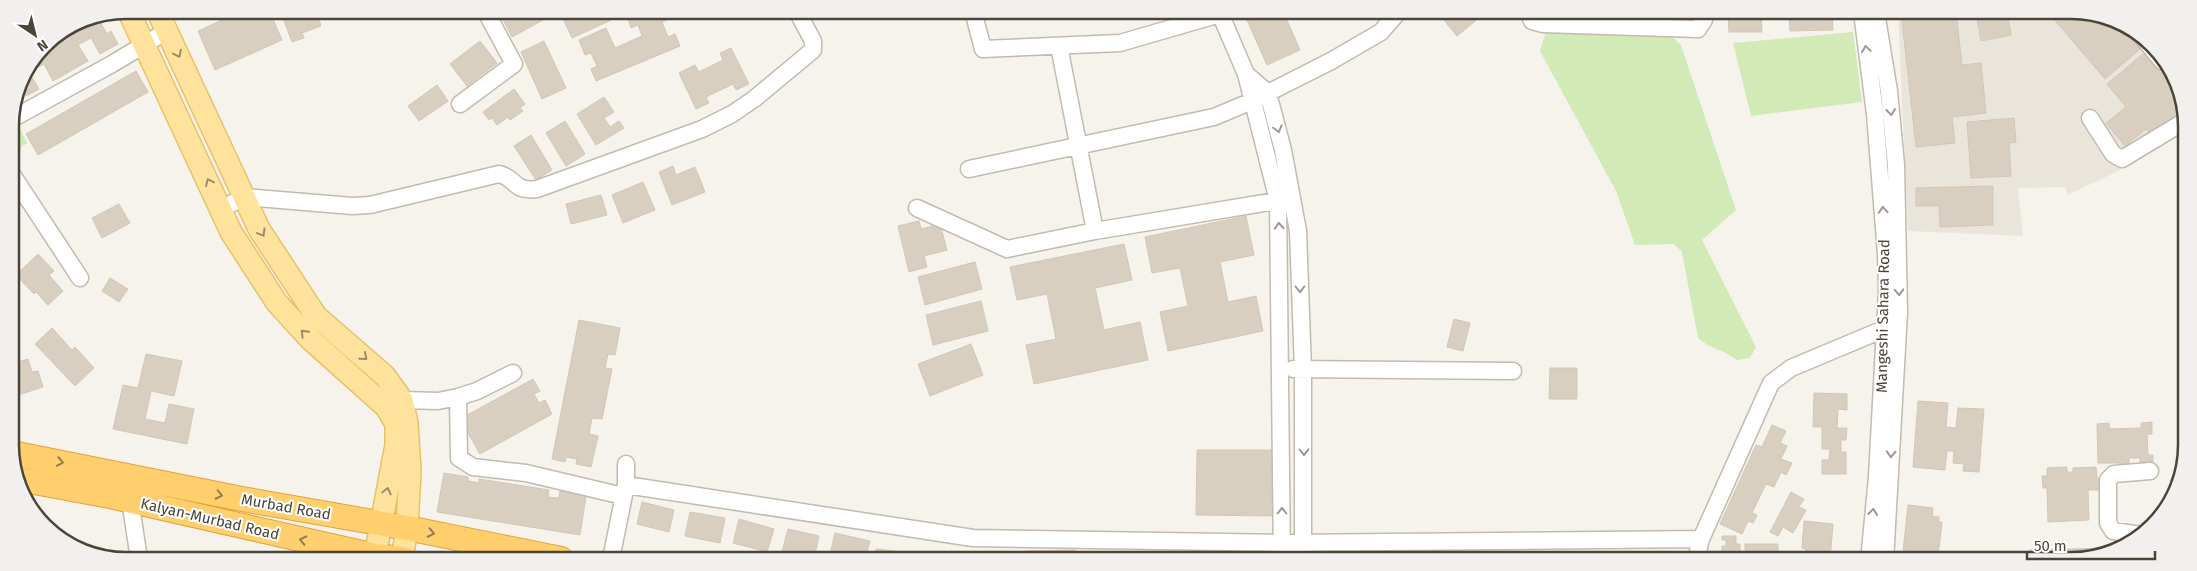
<svg xmlns="http://www.w3.org/2000/svg" width="2197" height="571" font-family="'Fira Sans',sans-serif">
  <rect width="100%" height="100%" fill="#f6f3ec"/>
  <path fill="#eae5da" d="M1898,12H2094L2153,44L2185,103V131L2120,170L2068,195L2065,187L2018,188L2023,236L1908,231Z"/>
  <path fill="#d2eab5" d="M1547,28L1668,33L1681,45L1736,210L1702,240L1756,347L1750,358L1737,360C1724,350 1711,349 1698,338L1682,252L1674,244L1635,245L1616,191L1540,51Z
    M1853,32L1862,102L1751,116L1733,43Z
    M16,121L27,143L22,146L18,158L14,161L10,156V127Z"/>
  <path fill="#d8cfc1" stroke="#d3c7b4" d="M244,10H269L282,40L215,70L198,31Z
    M280,10H316L321,26L302,33L304,38L292,42Z
    M498,10H538L543,20L512,37Z
    M563,11H620L622,15L572,38L560,12Z
    M649,11H666L669,19L662,22L668,37L675,34L680,46L596,81L591,69L597,66L591,53L585,55L579,40L606,28L615,48L642,36L638,25L631,28L628,19Z
    M1243,11H1283L1300,50L1267,65Z
    M1452,12H1486L1457,36L1443,19Z
    M1535,12H1691V18L1683,17V25L1535,20Z
    M1728,12H1761L1762,32H1729Z
    M1789,12H1832L1833,30L1790,31Z
    M1901,12H1956L1962,65L1981,63L1986,113L1952,117L1955,143L1916,147Z
    M1976,12H2007L2011,35L1981,41Z
    M2048,12H2094L2121,27L2140,49L2105,79Z
    M99,15L97,16L107,34L111,31L118,44L100,54L91,38L78,45L88,61L53,81L44,64L29,72L39,89L26,96L20,86L24,83L21,78L22,75L42,46L82,19Z
    M480,41L497,63L467,86L450,64Z
    M544,41L566,88L542,99L521,52Z
    M731,48L749,84L736,90L733,84L706,97L709,103L696,109L679,73L695,65L699,72L723,60L720,53Z
    M2144,53L2182,98L2185,103V114L2155,139L2146,129L2125,146L2106,123L2126,107L2107,84Z
    M136,71L148,92L38,155L26,134Z
    M437,85L448,101L419,121L408,106Z
    M514,89L525,104L520,108L523,111L510,120L508,117L497,125L492,118L489,120L483,112Z
    M604,97L614,112L604,118L610,127L619,121L624,128L596,145L577,114Z
    M2014,118L2016,142L2009,143L2011,176L1971,178L1967,122Z
    M565,121L585,154L566,166L546,133Z
    M531,135L552,170L536,180L514,146Z
    M673,166L676,175L695,167L705,192L672,205L659,172Z
    M643,182L655,210L623,223L612,195Z
    M11,185L23,203L11,212Z
    M1993,186V225L1940,227L1939,206H1916V188Z
    M601,195L607,215L571,224L566,204Z
    M119,204L130,223L102,238L92,218Z
    M1246,216L1254,255L1220,262L1228,302L1256,296L1263,331L1168,351L1160,312L1188,306L1180,268L1152,273L1145,237Z
    M919,221L921,229L940,224L947,250L924,256L927,267L909,272L898,226Z
    M1124,244L1132,280L1095,288L1104,330L1140,322L1148,360L1034,384L1026,345L1056,339L1047,294L1017,300L1010,267Z
    M38,254L54,271L49,275L63,291L48,305L36,292L34,294L16,275Z
    M975,262L982,289L925,305L918,277Z
    M110,278L128,289L119,302L102,291Z
    M981,301L988,331L933,345L926,315Z
    M1454,319L1470,323L1463,351L1447,347Z
    M579,320L620,328L615,355L608,354L605,368L612,369L602,419L592,418L589,434L598,436L591,467L576,464L577,459L566,457L565,462L552,459Z
    M52,328L72,350L75,347L94,368L75,386L35,344Z
    M971,344L983,375L930,396L918,364Z
    M146,354L182,361L174,396L151,391L145,419L165,423L169,404L194,409L187,444L113,429L123,385L138,388Z
    M28,359L32,372L38,371L43,387L12,397V364Z
    M1550,368H1577V399H1549Z
    M533,379L540,391L534,394L539,403L545,400L552,414L480,454L460,419Z
    M1814,393L1847,394V410L1838,409L1837,428H1847L1846,440H1841V452H1846V474H1822V460H1829L1830,449H1822V427H1813Z
    M1918,401L1948,403L1946,427L1956,428L1958,408L1984,409L1979,472L1963,471L1964,464L1953,463L1954,451H1947L1945,470L1913,467Z
    M2152,422V434H2147L2148,455H2153V462H2149V468H2140V458H2129V468H2119L2118,463H2098L2097,424L2109,423L2110,429L2141,428V423Z
    M1772,425L1786,431L1780,443L1787,446L1781,459L1792,463L1786,475L1781,472L1774,487L1766,484L1752,513L1757,515L1753,523L1748,521L1742,534L1720,524L1756,445L1762,447Z
    M1197,450H1275V516L1196,515Z
    M2067,467V472H2073V468L2096,467L2097,478H2101L2102,490H2088L2089,520L2048,522L2047,488H2043L2042,476H2047V468Z
    M444,473L468,477V481L479,483V479L549,490L548,497L559,498L560,491L586,496L580,535L437,512Z
    M1791,492L1804,499L1799,507L1806,510L1793,533L1783,527L1778,536L1770,532Z
    M642,502L674,510L669,532L637,524Z
    M1908,505L1933,508L1932,516L1939,517V522H1942L1938,556L1935,555V561H1902Z
    M690,512L725,518L720,543L685,536Z
    M739,519L774,529L767,552L733,543Z
    M1804,521L1833,524L1830,561L1801,560V558L1805,559L1806,549L1802,548Z
    M788,529L819,536L814,559L782,552Z
    M835,533L870,541L865,560L829,559Z
    M1722,536H1736V544H1740V557L1745,558V544H1778V555H1767V560H1784H1714L1715,552H1722V546H1726V540H1722Z
    M2110,548L2079,561H2029V550Z
    M876,549L913,553L912,560H875Z
    M1075,550L1076,560H1025V551Z
    M927,552L962,555V560H927Z
    M1161,553V560H1124V554Z
    M1010,556V560H973V557Z
    M1111,556V560H1086V557Z
    M1216,557L1217,560H1171V558Z
    M1260,557V560H1226V558Z
    M1410,558V560H1374V559Z
    M1426,558L1463,559V560H1426Z
    M1487,558H1522V560H1487Z"/>
  <g fill="none" stroke-linecap="round" stroke-linejoin="round">
    <defs>
      <path id="minor" d="M973,11L983,49L1120,43L1220,14
        M1219,11L1246,74L1278,201L1282,560
        M1528,12L1532,21L1543,24L1698,29L1704,20V12
        M1862,12L1875,114L1886,254L1887,290L1877,477L1869,561
        M1876,12L1889,91L1896,165L1899,312L1885,561
        M2144,39L2163,62
        M1059,46L1095,231
        M1246,74L1268,93L1283,150L1298,231L1303,369V560
        M460,104L514,64L485,10
        M2090,118L2113,154L2122,159L2185,121
        M10,120L112,64L167,31
        M969,169L1214,117L1252,101L1331,61L1381,32L1399,11
        M11,173L80,278
        M917,208L1007,249L1095,231L1288,199
        M221,209L244,197L352,206L370,205L499,174C517,178 512,192 537,189L702,129L732,114L754,99L813,50V41L797,11
        M1293,369L1513,371
        M513,373L477,391L458,397L459,458L473,467L526,473L623,496
        M402,400L438,401L458,397
        M626,485L973,538L1282,543L1701,539
        M129,493L139,559
        M2141,535L2113,531L2108,523V480L2114,474L2150,471
        M611,559L626,485V464
        M1696,560L1701,539L1771,383L1791,368L1884,329"/>
      <path id="major" d="M128,10L231,232L277,303L310,339L386,407L396,424V445L375,556
        M157,10L259,229L316,316L385,376L402,400L407,423L410,471L407,528L402,559"/>
      <path id="highway" d="M12,453L242,499L407,528L561,559
        M18,479L110,496L375,556L403,559"/>
    </defs>
    <use href="#minor" stroke="#c2bbae" stroke-width="19"/>
    <use href="#major" stroke="#e6c16a" stroke-width="24"/>
    <use href="#highway" stroke="#e0a43c" stroke-width="26"/>
    <use href="#minor" stroke="#fff" stroke-width="16"/>
    <use href="#major" stroke="#ffe39c" stroke-width="21"/>
    <use href="#highway" stroke="#ffcf6e" stroke-width="24"/>
  </g>
  <defs><path id="oneway-chevron" d="M-2-3.5L2.5 0L-2 3.5" fill="none" stroke-width="1.6" stroke-linecap="round" stroke-linejoin="round" transform="scale(1.25)"/></defs>
  <g stroke="#9c9892">
    <use href="#oneway-chevron" transform="translate(1866 49) rotate(-98)"/>
    <use href="#oneway-chevron" transform="translate(1891 112) rotate(83)"/>
    <use href="#oneway-chevron" transform="translate(1278 129) rotate(75)"/>
    <use href="#oneway-chevron" transform="translate(1883 210) rotate(-94)"/>
    <use href="#oneway-chevron" transform="translate(1279 226) rotate(-93)"/>
    <use href="#oneway-chevron" transform="translate(1300 289) rotate(88)"/>
    <use href="#oneway-chevron" transform="translate(1899 292) rotate(88)"/>
    <use href="#oneway-chevron" transform="translate(1304 452) rotate(89)"/>
    <use href="#oneway-chevron" transform="translate(1891 454) rotate(93)"/>
    <use href="#oneway-chevron" transform="translate(1282 511) rotate(-90)"/>
    <use href="#oneway-chevron" transform="translate(1873 512) rotate(-84)"/>
  </g>
  <g stroke="#9c8c66">
    <use href="#oneway-chevron" transform="translate(178 54) rotate(65)"/>
    <use href="#oneway-chevron" transform="translate(209 182) rotate(-115)"/>
    <use href="#oneway-chevron" transform="translate(262 233) rotate(59)"/>
    <use href="#oneway-chevron" transform="translate(304 333) rotate(-133)"/>
    <use href="#oneway-chevron" transform="translate(364 357) rotate(41)"/>
    <use href="#oneway-chevron" transform="translate(387 491) rotate(-77)"/>
  </g>
  <g stroke="#937c4e">
    <use href="#oneway-chevron" transform="translate(60 462) rotate(11)"/>
    <use href="#oneway-chevron" transform="translate(219 495) rotate(12)"/>
    <use href="#oneway-chevron" transform="translate(431 533) rotate(12)"/>
    <use href="#oneway-chevron" transform="translate(303 540) rotate(-167)"/>
  </g>
  <g text-anchor="middle" stroke-width="4" stroke-linejoin="round" paint-order="stroke">
    <g font-size="15" fill="#4b4439" stroke="#fff">
      <text transform="translate(1883 316) rotate(-89)" y="5">Mangeshi Sahara Road</text>
      <text transform="translate(286 507) rotate(10)" y="5">Murbad Road</text>
      <text transform="translate(210 519) rotate(13)" y="5">Kalyan-Murbad Road</text>
    </g>
  </g>
  <path d="M0 0H2197V571H0ZM126 19H2071A107 107 0 0 1 2178 126V445A107 107 0 0 1 2071 552H126A107 107 0 0 1 19 445V126A107 107 0 0 1 126 19Z" fill="#f1f0ef" fill-rule="evenodd"/>
  <path fill="none" stroke="#4b4439" stroke-width="2.5" d="M126 19H2071A107 107 0 0 1 2178 126V445A107 107 0 0 1 2071 552H126A107 107 0 0 1 19 445V126A107 107 0 0 1 126 19Z"/>
  <g transform="translate(35 35) rotate(145)" stroke="#ffffff" stroke-width="4" paint-order="stroke">
  <path d="M0-4L9 19L0 12L-9 19Z" fill="#4b4439"/>
  <text y="-8" font-size="14" font-weight="bold" text-anchor="middle" fill="#4b4439">N</text>
  </g>
  <path d="M2027 551v8h128v-8" fill="none" stroke="#4b4439" stroke-width="2.5"/>
  <text x="2034" y="551" font-size="15" fill="#4b4439" stroke="#ffffff" stroke-width="4" paint-order="stroke">50 m</text>
</svg>
